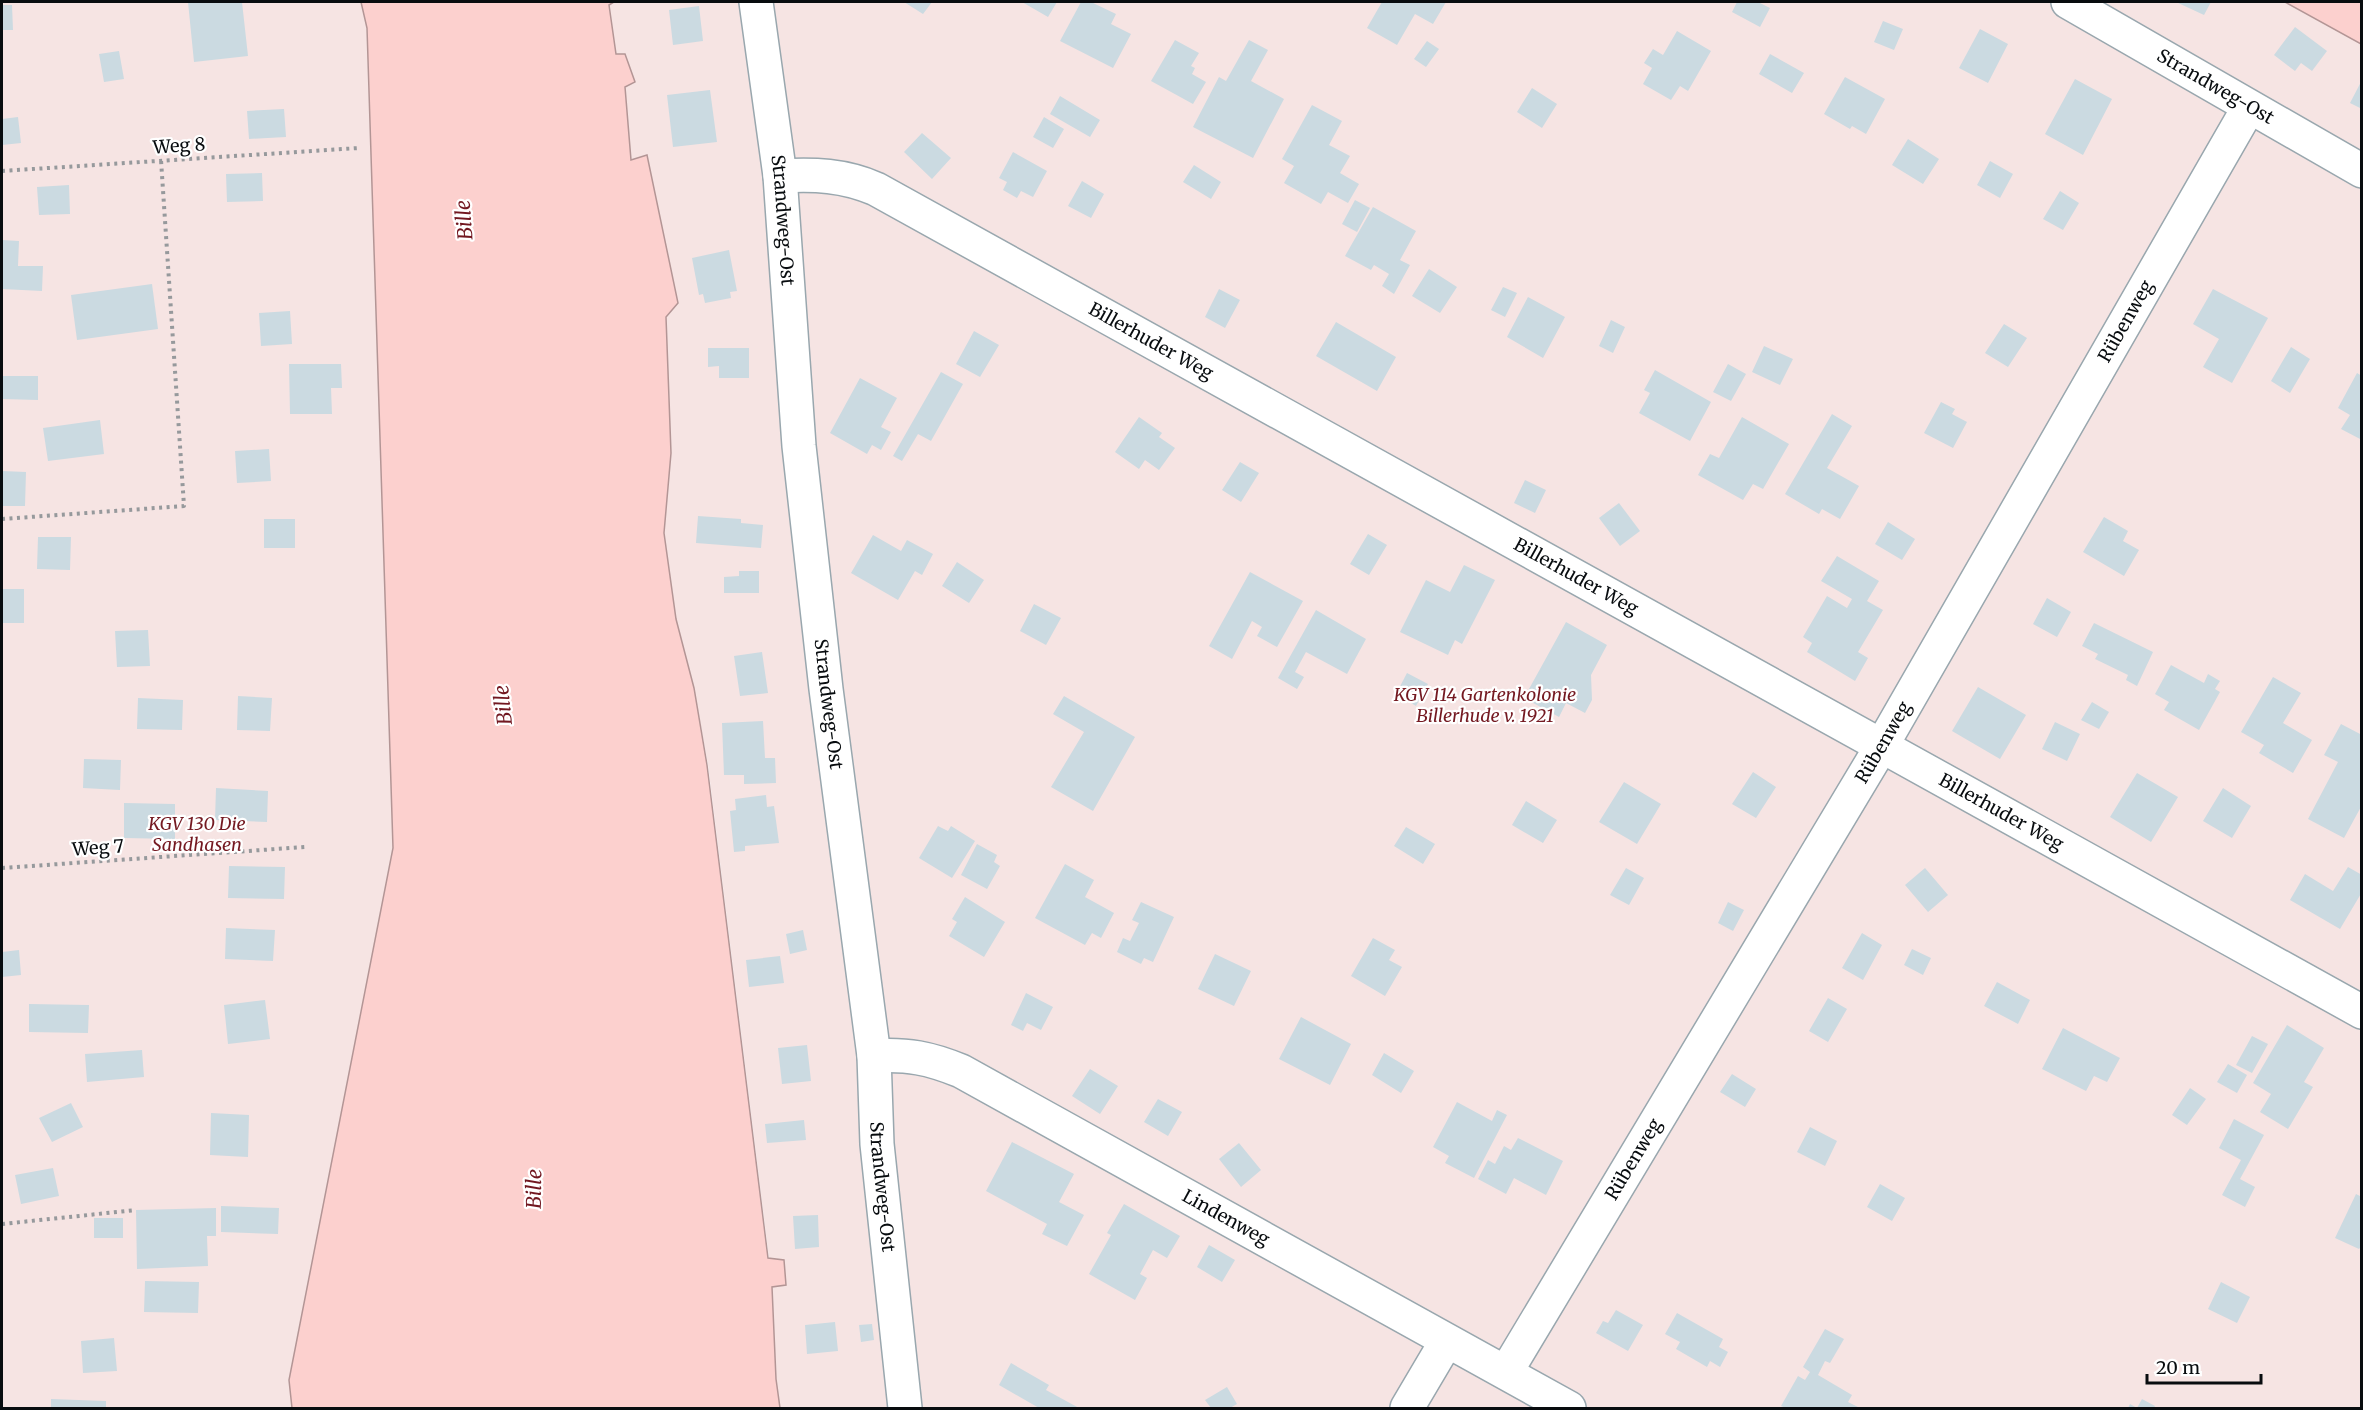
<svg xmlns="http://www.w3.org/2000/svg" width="2363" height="1410" font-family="Merriweather,serif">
  <rect width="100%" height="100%" fill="#f9fcfe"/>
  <path fill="#f6e4e3" d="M2,2H361L367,28L393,848L289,1380L292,1408H2Z
    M614,2H2285L2361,44V1408H780L776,1379L772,1287L784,1260L769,1259L708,765L694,688L676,619L664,533L671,453L666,317L647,156L631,160L625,86L634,82L616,55L609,5Z"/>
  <path fill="#fcd0ce" stroke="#b39595" stroke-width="1.5" d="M361,2H614L609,5L616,54H625L635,82L625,87L631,160L647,155L678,303L666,317L671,453L664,533L676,619L694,688L707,765L768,1258L784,1260L786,1285L772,1287L776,1379L780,1408H292L289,1380L393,848L367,28Z
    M2285,2H2361V44Z"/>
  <path fill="#cbdae1" d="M188,2H242L248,56L194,62Z
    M904,2H932L923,14Z
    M1022,2H1057L1048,17Z
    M1081,2H1091L1116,14L1111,24L1131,34L1113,68L1060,41Z
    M1382,2H1446L1433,24L1415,14L1397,45L1367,28Z
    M1737,2H1758L1770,8L1760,27L1732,12Z
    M2176,2H2211L2204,15Z
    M2,5H12L13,30H2Z
    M699,6L703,41L673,45L669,10Z
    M1883,21L1903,29L1894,50L1874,42Z
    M2295,27L2327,51L2312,71L2301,63L2295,71L2274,55Z
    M1980,29L2008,44L1988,83L1959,68Z
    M1677,31L1711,51L1688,91L1680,86L1671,100L1643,84L1652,68L1644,63L1653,49L1663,55Z
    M1175,40L1199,53L1191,66L1195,68L1192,74L1206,82L1193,104L1151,81Z
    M1249,40L1268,50L1251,81L1284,99L1253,158L1193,127L1219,77L1226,81Z
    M1427,41L1439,49L1426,67L1414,59Z
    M119,51L124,79L104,82L99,54Z
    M1770,54L1804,73L1792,93L1759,74Z
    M1845,77L1885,99L1866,134L1852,126L1850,129L1824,114Z
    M2075,79L2112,99L2083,155L2045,134Z
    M2362,80V109L2350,103Z
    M1532,88L1557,104L1542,128L1517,112Z
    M710,90L717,142L673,147L667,95Z
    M1060,96L1100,120L1090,137L1050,114Z
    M1312,105L1342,121L1329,145L1350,156L1340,173L1359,184L1348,203L1328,192L1321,204L1284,183L1294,166L1282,159Z
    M284,109L286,137L249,139L247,111Z
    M18,117L21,143L2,145V119Z
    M1044,117L1064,129L1053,148L1033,137Z
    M922,133L951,158L932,179L904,152Z
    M1908,139L1939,159L1923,184L1892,165Z
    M1013,152L1047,171L1033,197L1021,191L1017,198L1003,190L1007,182L999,178Z
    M1990,161L2013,174L2000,198L1977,185Z
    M1194,165L1221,182L1211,199L1183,182Z
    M262,173L263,201L227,202L226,174Z
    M1082,181L1104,194L1091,218L1068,206Z
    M69,185L70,214L39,215L37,187Z
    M2060,191L2079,203L2063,230L2043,219Z
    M1355,200L1370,208L1357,232L1342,224Z
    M1373,207L1416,231L1400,260L1410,265L1394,294L1382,286L1389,274L1374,265L1371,270L1345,256Z
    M2,240L19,241L18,266H43L42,291L2,289Z
    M729,250L737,291L730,292L731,298L705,303L703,294L699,295L692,258Z
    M1429,269L1457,287L1440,313L1412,296Z
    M152,284L158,329L77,340L71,295Z
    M1503,287L1517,293L1505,317L1491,310Z
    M1219,289L1240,300L1225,328L1205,317Z
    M2213,289L2268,318L2232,383L2203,367L2219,339L2193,324Z
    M1528,297L1565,317L1543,358L1507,337Z
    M290,311L292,344L261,346L259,313Z
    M1611,320L1625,327L1613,353L1599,346Z
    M1336,322L1396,357L1377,391L1316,356Z
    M2004,324L2027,338L2008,367L1985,353Z
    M974,331L999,345L980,377L956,364Z
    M1764,346L1793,359L1780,385L1752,372Z
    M2291,347L2310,359L2290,393L2271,381Z
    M708,348H749V378H719V366L708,367Z
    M289,364H341L342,388H331L332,414H290Z
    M1728,364L1746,374L1731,401L1713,392Z
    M1655,370L1711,402L1690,441L1639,413L1650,393L1644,390Z
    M941,372L963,384L931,441L918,434L902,461L893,456Z
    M2357,373L2362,376V440L2341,429L2350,415L2338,408Z
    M2,376H38V400L2,399Z
    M860,378L897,398L881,427L891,432L881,450L872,445L867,454L830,433Z
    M1941,402L1955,409L1952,414L1967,422L1953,448L1924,433Z
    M1832,414L1852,426L1827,468L1859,486L1840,519L1822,509L1819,514L1785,494Z
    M1139,417L1162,433L1159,437L1175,448L1159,470L1145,460L1139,469L1115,452Z
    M1742,417L1789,444L1763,489L1753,484L1743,500L1698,475L1710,454L1719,458Z
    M100,420L104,454L48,461L43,428Z
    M269,449L271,481L237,483L235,451Z
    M1240,462L1259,473L1241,502L1222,490Z
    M2,471L26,472L25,506H2Z
    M1525,480L1546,490L1535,513L1514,503Z
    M1619,503L1640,531L1620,546L1599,518Z
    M698,516L741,519V523L763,525L761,548L696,543Z
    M2104,517L2128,531L2123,541L2139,550L2124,576L2083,552Z
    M264,519H295V548H264Z
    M1888,522L1915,539L1902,560L1875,544Z
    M1368,534L1387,545L1369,575L1350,564Z
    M873,535L901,551L907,540L933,554L922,575L915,571L898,600L851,573Z
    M38,537H71L70,570L37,569Z
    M1837,556L1879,581L1867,601L1883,610L1858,652L1868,658L1855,681L1807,652L1812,643L1803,637L1827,596L1847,608L1852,599L1821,581Z
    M957,562L984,580L969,603L942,586Z
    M1464,565L1495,580L1462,644L1455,640L1448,655L1400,632L1426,580L1450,592Z
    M739,571H759V593H724V577L739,576Z
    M1250,572L1303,601L1277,647L1257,636L1262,627L1252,621L1232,659L1209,646Z
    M2,589H24V623H2Z
    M2047,598L2071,612L2057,637L2033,624Z
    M1034,604L1061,618L1046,645L1020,631Z
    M1316,610L1366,639L1347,674L1306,652L1295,672L1304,677L1297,689L1278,678Z
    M1566,622L1607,645L1591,675L1592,700L1585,713L1566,703L1559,717L1524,698Z
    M2094,623L2153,652L2137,686L2126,680L2128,675L2095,659L2098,654L2082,646Z
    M148,630L150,666L117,667L115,631Z
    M762,652L768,693L740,696L734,656Z
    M2171,665L2204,683L2208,674L2220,681L2215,689L2220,692L2199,730L2164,710L2169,702L2155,694Z
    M1407,673L1428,684L1416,706L1396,694Z
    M2273,677L2301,693L2283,723L2312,740L2293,773L2259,753L2264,745L2241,732Z
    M1978,687L2026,715L2000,759L1952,731Z
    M238,696L272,698L270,731L237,730Z
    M1064,696L1135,737L1093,811L1051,787L1084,732L1053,714Z
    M138,698L183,700L182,730L137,729Z
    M2092,702L2109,712L2099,729L2081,720Z
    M763,721L765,758H775L776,783L744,784V775H724L722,723Z
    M2055,722L2080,734L2067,761L2042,749Z
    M2341,724L2362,735V805L2344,838L2308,819L2338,762L2324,755Z
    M84,759L121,760L120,790L83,788Z
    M1753,772L1776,787L1756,818L1732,804Z
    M2137,773L2178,797L2151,842L2110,817Z
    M1624,782L1661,804L1637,844L1599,822Z
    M216,788L268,791L267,822L215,820Z
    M2223,788L2251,806L2232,838L2203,821Z
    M766,795L767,807L774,806L779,843L745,846V851L734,852L730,811L736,810L735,799Z
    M1526,801L1557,820L1543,843L1512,825Z
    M124,803L175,804V839L124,838Z
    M938,826L948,831L951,826L975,841L952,878L919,858Z
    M1406,827L1435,844L1423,864L1394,846Z
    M977,844L997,855L994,862L1000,866L987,889L961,875Z
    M1065,864L1094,880L1085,897L1114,913L1101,938L1092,933L1085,945L1035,918Z
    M229,866L285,867L284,899L228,898Z
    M2348,867L2362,875V892L2340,929L2290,900L2305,874L2333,891Z
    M1626,868L1644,878L1629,905L1610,895Z
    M1925,868L1948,895L1928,912L1905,885Z
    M965,897L1005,922L984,957L949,936L957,922L952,919Z
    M1141,902L1174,917L1153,962L1144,958L1141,964L1117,952L1123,938L1130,941L1139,923L1132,920Z
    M1728,902L1744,910L1733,931L1718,923Z
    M226,928L275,930L273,961L225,959Z
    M803,930L807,950L790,954L786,934Z
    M1862,933L1882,945L1863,980L1842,968Z
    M1373,938L1395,950L1389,960L1402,967L1385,996L1351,976Z
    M1912,949L1931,958L1923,975L1904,965Z
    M19,950L21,975L2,977V952Z
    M1215,954L1251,971L1234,1006L1198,989Z
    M780,956L784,983L749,987L746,960Z
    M1997,982L2030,1000L2018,1024L1984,1006Z
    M1026,993L1053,1007L1041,1030L1027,1023L1023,1031L1011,1025Z
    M1828,998L1847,1009L1828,1042L1809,1031Z
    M265,1000L270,1039L228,1044L224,1005Z
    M29,1004L89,1005L88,1033L29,1032Z
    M1301,1017L1351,1044L1330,1085L1279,1059Z
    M2287,1025L2324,1048L2304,1082L2313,1087L2288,1129L2260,1112L2271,1094L2253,1083Z
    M2063,1028L2120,1058L2107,1082L2094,1076L2086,1091L2042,1069Z
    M2252,1036L2268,1044L2252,1073L2236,1065Z
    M807,1045L811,1081L782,1084L778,1048Z
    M142,1050L144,1077L87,1082L85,1054Z
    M1384,1053L1414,1071L1401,1093L1372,1075Z
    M2228,1064L2247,1075L2237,1093L2217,1082Z
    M1090,1069L1118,1086L1100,1114L1072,1096Z
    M1732,1074L1756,1089L1745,1107L1720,1092Z
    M2190,1088L2206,1099L2187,1125L2172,1115Z
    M1158,1099L1182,1112L1168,1136L1144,1122Z
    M1457,1102L1492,1121L1497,1110L1507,1115L1474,1178L1445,1163L1449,1156L1433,1147Z
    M71,1103L83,1127L52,1142L39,1118Z
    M211,1113L249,1115L248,1157L210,1155Z
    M2234,1119L2264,1135L2240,1179L2255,1187L2245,1207L2222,1195L2241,1160L2219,1148Z
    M804,1120L806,1140L767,1143L765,1124Z
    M1810,1127L1837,1141L1825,1166L1797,1152Z
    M1518,1138L1563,1161L1546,1195L1514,1178L1506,1194L1478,1179L1488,1160L1495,1164L1504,1146L1511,1150Z
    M1012,1142L1074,1174L1059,1202L1084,1215L1067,1246L1042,1234L1047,1224L986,1191Z
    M1239,1143L1261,1170L1241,1187L1219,1159Z
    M53,1168L59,1196L21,1204L15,1175Z
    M1880,1184L1905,1198L1892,1221L1867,1207Z
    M2356,1194L2362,1197V1245L2359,1249L2335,1238Z
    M1124,1204L1180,1236L1167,1258L1153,1250L1140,1274L1147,1278L1135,1300L1089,1274L1111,1235L1107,1233Z
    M221,1206L279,1208L278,1234L221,1232Z
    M216,1208V1236H207L208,1266L137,1269L136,1210Z
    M818,1215L819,1247L795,1249L793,1216Z
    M94,1218H123V1238H94Z
    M1209,1245L1235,1260L1222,1282L1197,1267Z
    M145,1281L199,1282L198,1313L144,1312Z
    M2221,1282L2250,1297L2237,1323L2208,1309Z
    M1616,1310L1643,1325L1628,1351L1596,1333L1603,1321L1608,1323Z
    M1677,1313L1723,1339L1719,1347L1728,1352L1720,1367L1710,1361L1707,1367L1676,1349L1680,1342L1665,1334Z
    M835,1322L838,1351L807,1354L805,1325Z
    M872,1324L874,1340L861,1342L859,1325Z
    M1825,1329L1844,1339L1830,1363L1825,1361L1818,1375L1852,1395L1848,1402L1860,1408H1786L1781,1406L1798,1376L1805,1380L1810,1372L1803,1367Z
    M114,1338L117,1371L83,1373L81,1341Z
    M1011,1363L1049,1385L1046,1390L1079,1408H1039L999,1385Z
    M1227,1387L1237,1404L1230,1408H1211L1205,1400Z
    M51,1399L106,1401V1408H51Z
    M2142,1399L2155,1406L2154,1408H2128L2130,1404L2137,1408Z"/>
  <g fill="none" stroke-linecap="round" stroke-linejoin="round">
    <defs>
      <g id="minor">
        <path id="s1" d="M756,2L780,176L799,446L826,689L874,1056L877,1144L905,1408"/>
        <path id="s2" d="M2068,2L2362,171"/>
        <path id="s3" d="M780,176C814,174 844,175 876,189L2362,1012"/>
        <path id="s4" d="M874,1056C908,1054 929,1058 961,1071L1569,1408"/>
        <path id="s5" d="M1506,1372L1881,747L2249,107"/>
        <path d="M1407,1408L1446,1342"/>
      </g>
    </defs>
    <use href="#minor" stroke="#99a7ae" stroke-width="36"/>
    <path stroke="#96999c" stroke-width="4" stroke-dasharray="3 4.5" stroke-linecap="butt" d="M2,171L359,148
      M2,519L184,506L161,160
      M2,868L305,847
      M2,1224L136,1210"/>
    <use href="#minor" stroke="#fff" stroke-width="33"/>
  </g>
  <g text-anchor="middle" stroke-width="4.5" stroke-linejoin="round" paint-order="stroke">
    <g font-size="18" fill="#080c0f" stroke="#fff">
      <text dy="6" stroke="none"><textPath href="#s2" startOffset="170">Strandweg-Ost</textPath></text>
      <text transform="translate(179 146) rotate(-4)" y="6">Weg 8</text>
      <text dy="6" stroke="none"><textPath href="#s1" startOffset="220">Strandweg-Ost</textPath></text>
      <text dy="6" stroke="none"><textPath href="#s5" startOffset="1220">Rübenweg</textPath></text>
      <text dy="6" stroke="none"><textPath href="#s3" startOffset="412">Billerhuder Weg</textPath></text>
      <text dy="6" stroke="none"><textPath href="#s3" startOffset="898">Billerhuder Weg</textPath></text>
      <text dy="6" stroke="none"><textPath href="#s1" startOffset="706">Strandweg-Ost</textPath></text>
      <text dy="6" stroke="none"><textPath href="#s5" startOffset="734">Rübenweg</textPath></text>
      <text dy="6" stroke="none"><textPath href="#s3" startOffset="1384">Billerhuder Weg</textPath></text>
      <text transform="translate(98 848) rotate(-4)" y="6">Weg 7</text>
      <text dy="6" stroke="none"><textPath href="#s5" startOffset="248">Rübenweg</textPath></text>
      <text dy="6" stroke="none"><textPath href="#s1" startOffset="1192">Strandweg-Ost</textPath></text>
      <text dy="6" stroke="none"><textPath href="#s4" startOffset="392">Lindenweg</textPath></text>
    </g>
    <g font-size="18" font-style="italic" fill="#741921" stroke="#fff">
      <text x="1485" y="701">KGV 114 Gartenkolonie<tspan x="1485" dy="21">Billerhude v. 1921</tspan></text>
      <text x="197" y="830">KGV 130 Die<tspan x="197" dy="21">Sandhasen</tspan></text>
    </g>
    <g font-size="20" font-style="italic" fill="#721720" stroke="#fff">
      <text transform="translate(464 220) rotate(-94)" y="7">Bille</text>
      <text transform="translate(503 705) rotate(-96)" y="7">Bille</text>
      <text transform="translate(534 1189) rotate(-89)" y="7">Bille</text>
    </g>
  </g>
  <rect width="2363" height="1410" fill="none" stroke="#080c0f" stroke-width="6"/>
  <path d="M2147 1374v9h114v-9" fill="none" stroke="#080c0f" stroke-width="3"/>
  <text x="2156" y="1374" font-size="18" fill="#080c0f" stroke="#ffffff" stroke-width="4.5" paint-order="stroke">20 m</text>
</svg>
